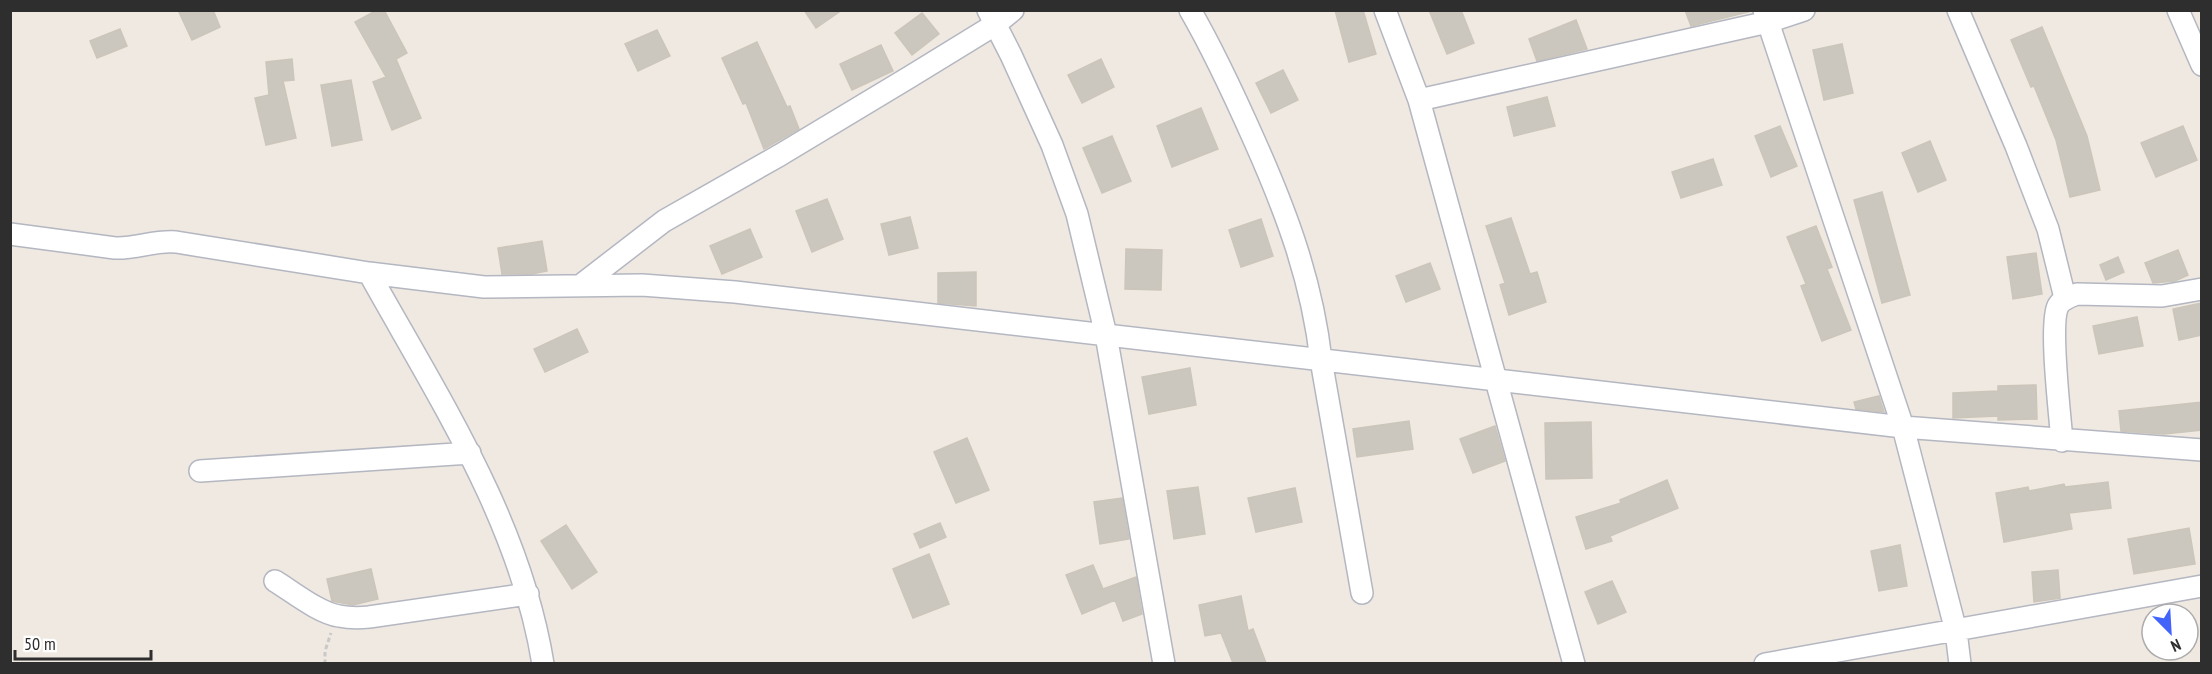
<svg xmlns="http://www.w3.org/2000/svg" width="2212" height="674" font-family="'PT Sans Narrow',sans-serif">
  <rect width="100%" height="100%" fill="#efe9e1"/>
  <path fill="#cbc7bf" stroke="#cbc5ba" stroke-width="1.5" d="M178,10H213L220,27L192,40Z
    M377,10H384L407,53L396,59L421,118L392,130L373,82L386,77L355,22Z
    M804,10H842L816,28Z
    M1335,10H1363L1376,54L1349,62Z
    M1429,10H1461L1474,43L1447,54Z
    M1685,10H1747L1748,12L1691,26Z
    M922,13L939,34L912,55L895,33Z
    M1576,20L1587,49L1537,61L1529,39Z
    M2042,27L2087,136L2100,190L2070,197L2056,140L2034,86L2031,87L2011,40Z
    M120,29L127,46L97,58L90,41Z
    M657,30L670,56L638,71L625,44Z
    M757,42L787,107L790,106L799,129L764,149L746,103L743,104L722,58Z
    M1842,44L1853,93L1824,100L1813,50Z
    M881,45L893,71L852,90L840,64Z
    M292,59L294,80L283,81L296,138L266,145L255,98L269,95L266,62Z
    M1101,59L1114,87L1082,103L1068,75Z
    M1283,70L1298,100L1271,113L1256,83Z
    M351,80L362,140L332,146L321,85Z
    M1547,97L1555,126L1514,136L1507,107Z
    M1201,108L1218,149L1172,167L1157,126Z
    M1780,126L1797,166L1771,177L1755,136Z
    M2183,126L2197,160L2156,177L2141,143Z
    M1112,136L1131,181L1102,193L1083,148Z
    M1930,141L1946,180L1918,192L1902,153Z
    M1713,159L1722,185L1681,198L1672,172Z
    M1882,192L1910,295L1882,303L1854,200Z
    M827,199L843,239L812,252L796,211Z
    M910,217L918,248L889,255L881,224Z
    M1511,218L1530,274L1537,272L1546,302L1509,315L1500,285L1505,283L1486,226Z
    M1261,219L1273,256L1241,267L1229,230Z
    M1816,226L1832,267L1827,269L1851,330L1822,341L1801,286L1806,284L1787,237Z
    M750,229L762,257L722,274L710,246Z
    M542,241L547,271L532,274H502L498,248Z
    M1126,249L1162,250L1161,290L1125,289Z
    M2178,250L2188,275L2175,281L2153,283L2145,263Z
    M2036,253L2042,294L2013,299L2007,257Z
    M2118,257L2124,272L2106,280L2100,265Z
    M1430,263L1440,289L1406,302L1396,276Z
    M976,272V306L938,303V273Z
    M2202,303V335L2179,340L2173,309Z
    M2137,317L2143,346L2099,354L2093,326Z
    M577,329L588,352L545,372L534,349Z
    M1190,368L1196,405L1149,414L1142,377Z
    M2036,385L2037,419L1998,420V416L1953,418V393L1998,391V386Z
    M1879,396L1884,412L1856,409L1854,402Z
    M2202,402V430L2164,434L2121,431L2119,411Z
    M1409,421L1413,449L1357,457L1353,429Z
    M1591,422L1592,478L1546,479L1545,423Z
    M1495,426L1505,461L1473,473L1460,439Z
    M967,438L989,490L956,503L934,452Z
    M1667,480L1678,508L1610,536L1612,541L1586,549L1576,517L1621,503L1620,500Z
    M2108,482L2111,508L2069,513L2072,529L2004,542L1996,493L2028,487L2029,491L2064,484L2065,487Z
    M1198,487L1205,534L1174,539L1167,491Z
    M1295,488L1302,522L1256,532L1248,498Z
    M1122,498L1129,539L1100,544L1094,502Z
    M940,523L946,537L920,548L914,534Z
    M566,525L597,572L572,589L541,541Z
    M2189,528L2195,564L2134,574L2128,539Z
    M1900,545L1907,586L1879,591L1871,551Z
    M929,554L949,604L913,618L893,569Z
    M1093,565L1103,589L1136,577L1142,614L1123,621L1115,600L1082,614L1066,575Z
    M371,569L378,599L353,605L332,601L327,579Z
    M2058,570L2060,598L2034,602L2032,572Z
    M1612,581L1626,612L1598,624L1585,592Z
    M1241,596L1248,631L1253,629L1266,663H1233L1221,633L1205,636L1199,605Z"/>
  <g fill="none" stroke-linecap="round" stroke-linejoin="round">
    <defs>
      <path id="minor" d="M988,10L1011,55L1052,145L1077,214L1106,335L1164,664
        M1190,10C1215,53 1235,97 1255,142C1287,214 1312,281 1321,360L1362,593
        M1385,10L1419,100L1574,664
        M1764,10L1903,427L1956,631L1960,664
        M1958,10L2016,146L2048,229L2065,298
        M2178,10L2202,65
        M1419,100L1768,22L1804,10
        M10,234L115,248C136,249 155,240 176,242L369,273L484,287L642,285L735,292L1903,427L2202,450
        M369,273C438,397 520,521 543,664
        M581,285L664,221L780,155L908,78L996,24L1013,10
        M2062,441C2060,415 2049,324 2058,306C2062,299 2069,297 2077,294L2162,296L2202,289
        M200,471L470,453
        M275,581C293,592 319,613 339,616C349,618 359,618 369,617L528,594
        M1765,664L2202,586"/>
    </defs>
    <use href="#minor" stroke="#b4b7c1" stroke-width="24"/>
    <path stroke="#c9c9c9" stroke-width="3" stroke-dasharray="4.5 3" stroke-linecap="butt" d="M325,664V651L331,633"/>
    <use href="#minor" stroke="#fff" stroke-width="21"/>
  </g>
  <rect width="2212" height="674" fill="none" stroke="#2e2e2e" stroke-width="24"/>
  <g transform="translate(2170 632) rotate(156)"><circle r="28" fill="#ffffff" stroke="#ababab" stroke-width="1.5"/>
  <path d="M0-4.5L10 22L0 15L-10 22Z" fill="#4264fb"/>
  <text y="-9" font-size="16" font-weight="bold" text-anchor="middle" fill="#2e2e2e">N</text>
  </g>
  <path d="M15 650v9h136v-9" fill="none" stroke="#2e2e2e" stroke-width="3"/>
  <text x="24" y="650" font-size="18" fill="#2e2e2e" stroke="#ffffff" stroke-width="4.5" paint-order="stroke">50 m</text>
</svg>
